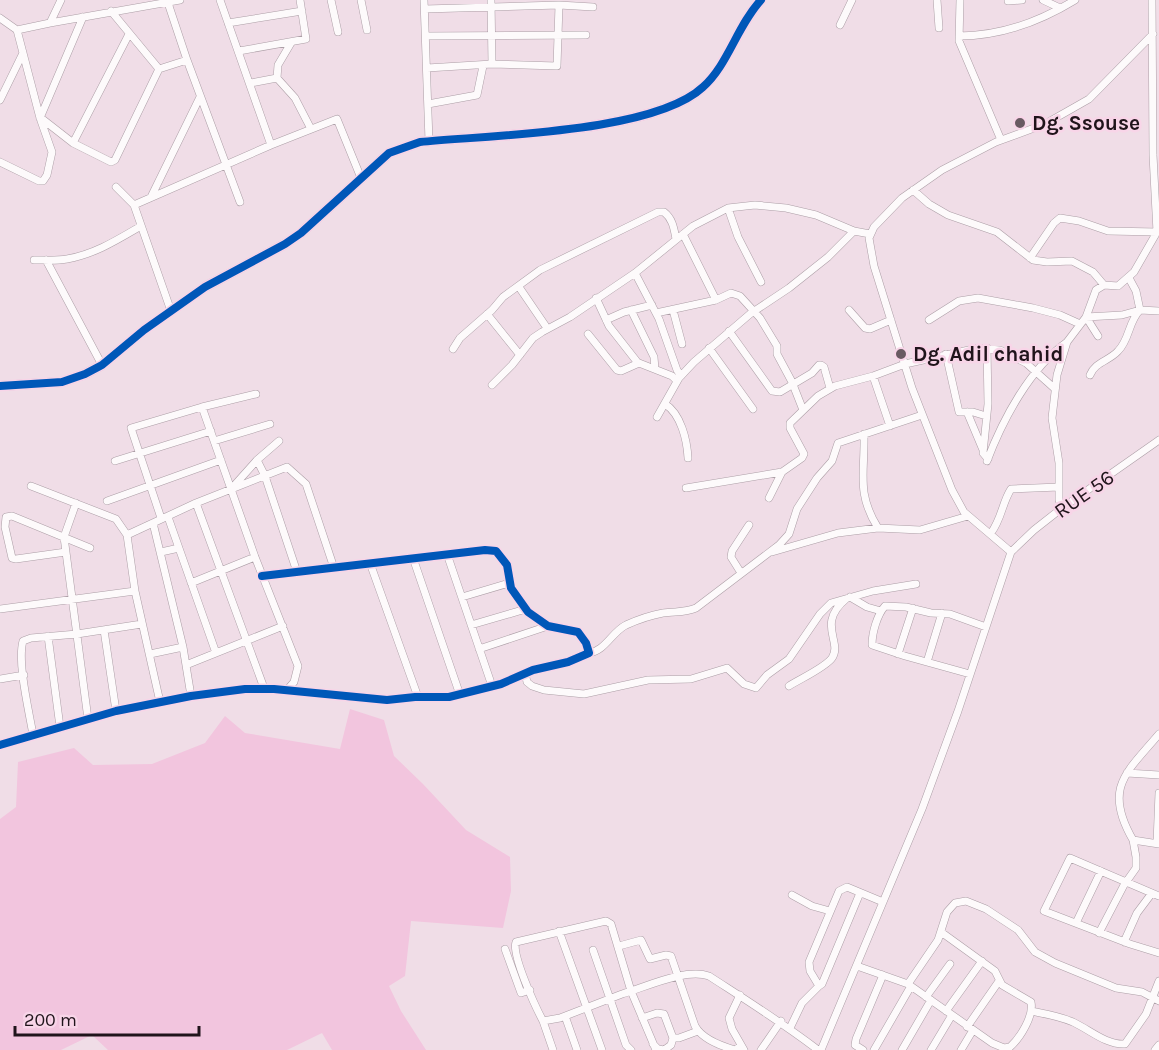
<svg xmlns="http://www.w3.org/2000/svg" width="1159" height="1050" font-family="Karla,sans-serif">
  <rect width="100%" height="100%" fill="#f0dde7"/>
  <path fill="#f2c5de" d="M350,709L384,720L394,756L423,784L466,830L510,857L511,891L503,928L411,921L405,976L389,986L401,1011L426,1050H332L322,1033L287,1050H108L92,1035L61,1050H0V819L16,807L18,762L74,748L93,765L152,764L205,743L225,716L245,733L340,749Z"/>
  <g fill="none" stroke-linecap="round" stroke-linejoin="round">
    <defs>
      <path id="street" d="M61,0L50,23L180,0
        M167,0L187,60L240,202
        M220,0L271,145L337,119L361,178
        M331,0L338,32
        M361,0L367,30
        M424,0L429,141
        M491,0L492,64
        M937,0L939,28
        M960,0L959,41L1001,140
        M1043,0L1060,8
        M1008,1L1022,0
        M425,9L559,5L593,7
        M111,11L159,69L187,60
        M0,18L17,30L50,23
        M228,23L302,11
        M840,25L852,0
        M426,36L586,35
        M959,36C1001,36 1039,22 1075,0
        M291,43L278,65L277,78L295,98L311,129
        M239,51L306,39L300,0
        M427,68L492,64L557,66L559,5
        M251,83L277,78
        M0,100L23,53
        M428,104L477,95L483,66
        M40,118L83,17
        M41,118L73,143L111,162L115,160L159,69
        M73,143L129,34
        M0,162L39,181H43L47,175L52,152L40,118L17,30
        M116,187L134,205
        M913,190L929,204L948,215L997,232L1033,260L1047,262L1072,261L1093,272L1104,285
        M151,197L200,97
        M728,208L738,237L761,282
        M683,234L716,300
        M1030,258L1054,223L1060,218L1079,221L1108,231L1157,232
        M34,260C45,260 57,261 67,259C95,254 117,240 141,226
        M46,260L102,365
        M635,273L659,319L677,370L681,376
        M519,287L547,328
        M596,298L609,326L638,363
        M631,310L654,357L655,369
        M673,310L682,344
        M849,310L865,328L870,329L891,320
        M171,311L134,205L271,145
        M656,313L716,300L731,293L740,296L760,318L777,346V354L792,382L803,410
        M487,314L520,355
        M606,320L624,312L652,305
        M929,320L959,301L978,298L1033,308L1060,315L1080,324
        M729,331L772,391L780,392L812,373L819,365H821L824,367L830,388
        M588,334L617,370L621,371L639,363L672,376L677,381
        M1098,336L1086,317L1122,315L1140,310L1159,311
        M709,348L753,409
        M987,348L988,404L983,453L988,459
        M453,349L460,338L492,310L503,297L540,270L658,212H664C673,219 674,229 676,239
        M946,354L959,412H973L986,416
        M1090,375C1095,362 1109,361 1118,351C1130,339 1128,322 1140,310L1136,291L1129,278
        M873,376L890,426
        M492,385L512,365L533,338L542,332L570,317L635,273L693,226L728,208L755,205L786,208L816,215L854,231L870,234
        M665,404C681,414 687,440 688,458
        M202,407L255,557L298,666L294,682L287,690
        M967,412L983,450
        M657,417L679,378L694,362L750,314L789,288L828,257L854,231
        M864,434C865,473 856,493 878,528
        M214,441L270,424
        M257,460L265,476L297,572
        M115,461L211,431
        M987,461C1003,419 1030,368 1067,342
        M31,486L116,519L127,535L135,591L160,702
        M232,488L257,460L279,441
        M686,488L782,472L802,458L804,454L790,428V423L818,396L835,386L873,376L905,364L978,348L1000,350L1026,363L1054,388
        M769,498L782,472
        M107,501L221,460
        M76,503L64,537L88,719
        M196,503L264,688
        M1062,508L1059,500V463L1052,418L1057,375L1067,342L1086,317L1096,290L1104,285L1118,286L1134,272L1157,232L1153,155L1152,0
        M168,517L216,653
        M161,518L131,428L202,407L256,394
        M153,523L183,647L191,696
        M991,533C1002,518 1002,503 1011,489L1059,487
        M127,535L196,503L287,467L306,484L334,568
        M66,552L16,559L12,558L5,527L6,517L12,516L90,548
        M161,552L179,548
        M772,552L838,533L878,528L920,530L968,516
        M1011,552L964,512L952,490L912,388L874,266L869,238L874,227L902,198L942,170L996,142L1045,124L1089,99L1153,34
        M447,554L492,686
        M413,558L460,695
        M370,563L418,697
        M741,573L731,557L732,551L749,525
        M191,583L255,557
        M462,597L509,583
        M850,597L867,607L881,611
        M0,609L135,591
        M471,625L526,609
        M104,630L116,711
        M48,636L60,727
        M479,649L548,626
        M589,653C605,651 612,632 626,625C637,620 652,615 663,613C675,611 685,613 696,608L779,545L789,534L797,509L817,478L832,461L838,443L922,415
        M150,654L183,647
        M898,654L913,608
        M927,662L942,613
        M186,665L283,626
        M525,673L527,682L532,686L544,690L584,694L648,680L691,679L727,668L744,684L756,688L767,675L789,659L820,614L831,603L873,591L916,584
        M970,674L905,656L872,645C872,633 877,615 885,606L906,607L931,613L950,614L986,627
        M0,679L24,675
        M789,686C800,679 826,667 832,658C843,642 816,624 846,599
        M1159,734C1126,773 1103,788 1133,840L1159,844
        M33,735C29,711 17,662 23,641L31,638L77,634L142,624
        M0,745L116,711L191,696L245,689H274L387,700L415,697H449L501,684L533,670L568,662L589,653L586,643L578,632L548,626L528,612L511,588L507,565L496,551L485,550L262,576
        M1127,773L1159,775
        M1157,843L1159,793
        M860,893L822,984L819,986L810,971L809,962L839,891L847,887L883,902
        M792,895L812,906L830,911
        M1159,896L1070,858L1044,911L1130,944L1159,953
        M1076,923L1101,871
        M559,931L602,1050
        M1099,933L1124,885L1136,868V857L1133,840
        M1124,942L1137,913L1152,893
        M619,946L641,940L650,959L666,955L671,956L695,1026C702,1039 721,1046 735,1050L741,1046
        M505,949L521,993L530,990
        M593,950L626,1045L631,1050
        M857,966L908,984L992,1043L1004,1048L1010,1047C1020,1038 1034,1016 1031,1002L1002,985L995,971L941,932
        M908,984L938,940L947,912L955,903L966,901L986,909L1018,930L1035,952L1055,963L1116,988L1142,992L1159,1001
        M740,995L729,1018L732,1029L744,1050
        M926,997L950,964
        M946,1011L982,961
        M1031,1011C1046,1014 1059,1016 1073,1022C1090,1030 1106,1045 1125,1044L1146,1014L1159,981
        M565,1016L577,1050
        M642,1018L657,1013L664,1014L673,1038H679L698,1031
        M543,1021L553,1050
        M967,1027L999,981
        M790,1028L802,1003L819,986
        M653,1044L658,1049L664,1050L671,1045L673,1038
        M656,1050L631,991L611,924L606,921L516,942C511,954 536,1008 543,1021L560,1018L622,994C646,987 685,968 709,976C746,1000 783,1023 818,1050
        M761,1050L781,1021
        M821,1050L922,809L958,711L1011,552L1034,530L1062,508L1159,440
        M863,1050L855,1045L856,1039L883,975
        M874,1050L911,986
        M902,1050L931,1000
        M931,1050L952,1015
        M961,1050L973,1030
        M1155,1050L1159,1045"/>
      <path id="secondary" d="M0,386L62,382L85,374L102,365L144,330L205,287L285,244L301,233L389,153L420,142C490,135 654,133 703,87C728,65 737,26 761,0"/>
    </defs>
    <use href="#street" stroke="#ac9ea6" stroke-width="8"/>
    <use href="#secondary" stroke="#ac9ea6" stroke-width="10"/>
    <use href="#street" stroke="#fdfafb" stroke-width="7"/>
    <use href="#secondary" stroke="#fdfafb" stroke-width="9"/>
    <defs>
      <path id="cycleway" d="M0,386L62,382L85,374L102,365L144,330L205,287L285,244L301,233L389,153L420,142C490,135 654,133 703,87C728,65 737,26 761,0
        M0,745L116,711L191,696L245,689H274L387,700L415,697H449L501,684L533,670L568,662L589,653L586,643L578,632L548,626L528,612L511,588L507,565L496,551L485,550L262,576"/>
    </defs>
    <use href="#cycleway" stroke="#f8d5e8" stroke-width="11"/>
    <use href="#cycleway" stroke="#0057b8" stroke-width="8"/>
  </g>
  <g fill="#695a62" stroke="#f8d5e8" stroke-width="2">
    <circle cx="1020" cy="123" r="6"/>
    <circle cx="901" cy="354" r="6"/>
  </g>
  <g text-anchor="middle" stroke-width="5" stroke-linejoin="round" paint-order="stroke">
    <g font-size="21" font-weight="bold" fill="#20141b" stroke="#f8d5e8" text-anchor="start">
      <text x="1032" y="130">Dg. Ssouse</text>
      <text x="913" y="361">Dg. Adil chahid</text>
    </g>
    <g font-size="21" fill="#20141b" stroke="#f8d5e8">
      <text transform="translate(1084 494) rotate(-35)" y="7">RUE 56</text>
    </g>
  </g>
  <path d="M15 1026v9h184v-9" fill="none" stroke="#20141b" stroke-width="3"/>
  <text x="24" y="1026" font-size="18" fill="#20141b" stroke="#f8d5e8" stroke-width="4.5" paint-order="stroke">200 m</text>
</svg>
